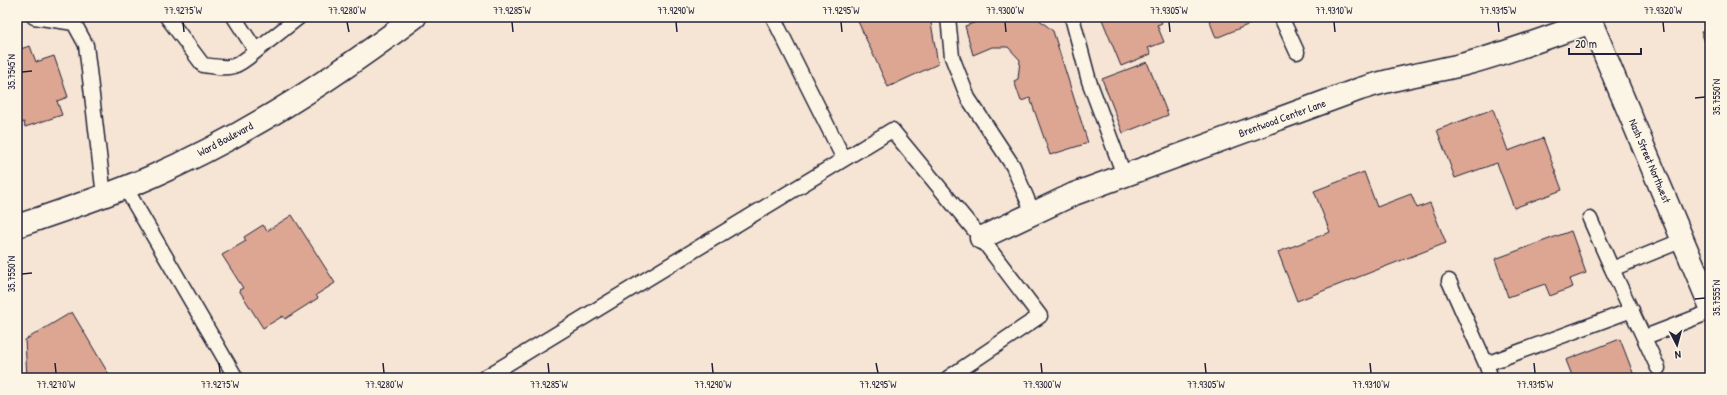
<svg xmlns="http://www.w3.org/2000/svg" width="1727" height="395" font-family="'Patrick Hand',sans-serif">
  <rect width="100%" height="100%" fill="#f6e5d4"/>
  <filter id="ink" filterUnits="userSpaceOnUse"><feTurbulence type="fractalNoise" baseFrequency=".025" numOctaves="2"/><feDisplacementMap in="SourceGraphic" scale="8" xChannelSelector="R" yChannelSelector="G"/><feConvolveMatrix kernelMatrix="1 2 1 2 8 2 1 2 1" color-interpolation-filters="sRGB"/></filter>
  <g filter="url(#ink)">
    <path fill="#dca692" stroke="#22223b" d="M856,17H930L938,64L888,87Z
      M991,17H1036L1053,31L1088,143L1050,155L1030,98L1021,101L1014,81L1018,79L1020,60L1008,47H992L973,55L965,26Z
      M1101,17H1159L1162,23L1157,25L1164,42L1148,48L1151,54L1121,66Z
      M1208,17H1247L1250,24L1216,38Z
      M1710,28V54L1701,32Z
      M30,46L36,62L54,56L68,97L57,101L62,115L25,127L24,122L17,124V50Z
      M1147,62L1168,115L1123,133L1102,79Z
      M1493,109L1508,151L1543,138L1562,190L1514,208L1497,163L1455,178L1437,130Z
      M1364,172L1377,207L1411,194L1417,208L1430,203L1446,243L1297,301L1278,252L1330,232L1314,191Z
      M292,215L335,283L316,295L318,298L285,319L283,316L263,328L239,290L243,288L222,255L246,241L244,237L263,225L267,231Z
      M1571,231L1586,273L1570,279L1573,287L1550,296L1545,284L1508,297L1495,259Z
      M72,312L111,378H27L25,340Z
      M1620,339L1635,378H1573L1566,360Z"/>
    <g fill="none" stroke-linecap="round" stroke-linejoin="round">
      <defs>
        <path id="lane" d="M34,17L74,23L86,45L104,196
          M167,17L203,65C231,69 234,70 256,51
          M234,17L256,51L299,17
          M773,17L844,159
          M948,17L952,57L968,98L1013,166L1033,213
          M1072,17L1089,81L1124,175
          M1281,17L1297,52
          M125,187L236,378
          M1590,219L1612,269
          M1449,281L1486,364
          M1645,337L1710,312
          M1658,368L1612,269L1683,240
          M484,378L892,130L981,238L1040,316L948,378
          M1491,378L1486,364L1632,310"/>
        <path id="street" d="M981,238L1074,194L1360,89C1393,78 1427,73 1461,65C1505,54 1548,37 1591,22"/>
        <path id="secondary" d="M1589,17L1710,305
          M17,226C62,211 107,196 151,177C246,136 333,79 415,17"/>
      </defs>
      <use href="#lane" stroke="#22223b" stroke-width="17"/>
      <use href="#street" stroke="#22223b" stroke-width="25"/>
      <use href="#secondary" stroke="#22223b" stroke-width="25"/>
      <use href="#lane" stroke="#fcf5e5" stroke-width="14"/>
      <use href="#street" stroke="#fcf5e5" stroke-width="22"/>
      <use href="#secondary" stroke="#fcf5e5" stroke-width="22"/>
    </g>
  </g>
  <path fill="none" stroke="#22223b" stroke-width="1.5" d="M183,22L184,32M347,22L349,32M512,22L513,32M676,22L677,32M841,22L842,32M1005,22L1006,32M1169,22L1170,32M1334,22L1335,32M1498,22L1499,32M1663,22L1664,32M22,72L32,71M1695,98L1705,97M22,274L32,273M1695,299L1705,298M55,363L56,373M219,363L220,373M383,363L384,373M548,363L549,373M712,363L713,373M876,363L878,373M1041,363L1042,373M1205,363L1206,373M1370,363L1371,373M1534,363L1535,373"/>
  <g text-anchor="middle" stroke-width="3" stroke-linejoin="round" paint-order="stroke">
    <g font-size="11" fill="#22223b" stroke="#fcf5e5">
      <text transform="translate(1282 118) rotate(-20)" y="4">Brentwood Center Lane</text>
      <text transform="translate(225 139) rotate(-28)" y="4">Ward Boulevard</text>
      <text transform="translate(1650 161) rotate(67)" y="4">Nash Street Northwest</text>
    </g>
  </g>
  <rect width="1727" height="395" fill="none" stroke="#fcf5e5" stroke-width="44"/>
  <g transform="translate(1677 345) rotate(174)" stroke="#fcf5e5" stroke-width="3" paint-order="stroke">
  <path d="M0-3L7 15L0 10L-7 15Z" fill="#22223b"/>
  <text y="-6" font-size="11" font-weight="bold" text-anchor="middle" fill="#22223b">N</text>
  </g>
  <path d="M1569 48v6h72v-6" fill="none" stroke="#22223b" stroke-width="2"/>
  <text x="1575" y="48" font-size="12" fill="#22223b" stroke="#fcf5e5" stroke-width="3" paint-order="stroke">20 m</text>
  <rect x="22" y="22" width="1683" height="351" fill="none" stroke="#22223b" stroke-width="1.5"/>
  <g font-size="10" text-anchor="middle" fill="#22223b">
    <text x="183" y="14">77.9275°W</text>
    <text x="347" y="14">77.9280°W</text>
    <text x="512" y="14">77.9285°W</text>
    <text x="676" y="14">77.9290°W</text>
    <text x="841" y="14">77.9295°W</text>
    <text x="1005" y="14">77.9300°W</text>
    <text x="1169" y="14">77.9305°W</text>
    <text x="1334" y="14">77.9310°W</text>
    <text x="1498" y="14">77.9315°W</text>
    <text x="1663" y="14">77.9320°W</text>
    <text transform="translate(11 72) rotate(-90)" y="4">35.7545°N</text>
    <text transform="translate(1716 97) rotate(-90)" y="4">35.7550°N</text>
    <text transform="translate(11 274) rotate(-90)" y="4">35.7550°N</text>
    <text transform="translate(1716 298) rotate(-90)" y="4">35.7555°N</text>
    <text x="56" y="388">77.9270°W</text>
    <text x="220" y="388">77.9275°W</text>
    <text x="384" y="388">77.9280°W</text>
    <text x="549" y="388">77.9285°W</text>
    <text x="713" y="388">77.9290°W</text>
    <text x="878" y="388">77.9295°W</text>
    <text x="1042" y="388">77.9300°W</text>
    <text x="1206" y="388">77.9305°W</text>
    <text x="1371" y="388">77.9310°W</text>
    <text x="1535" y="388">77.9315°W</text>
  </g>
</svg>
